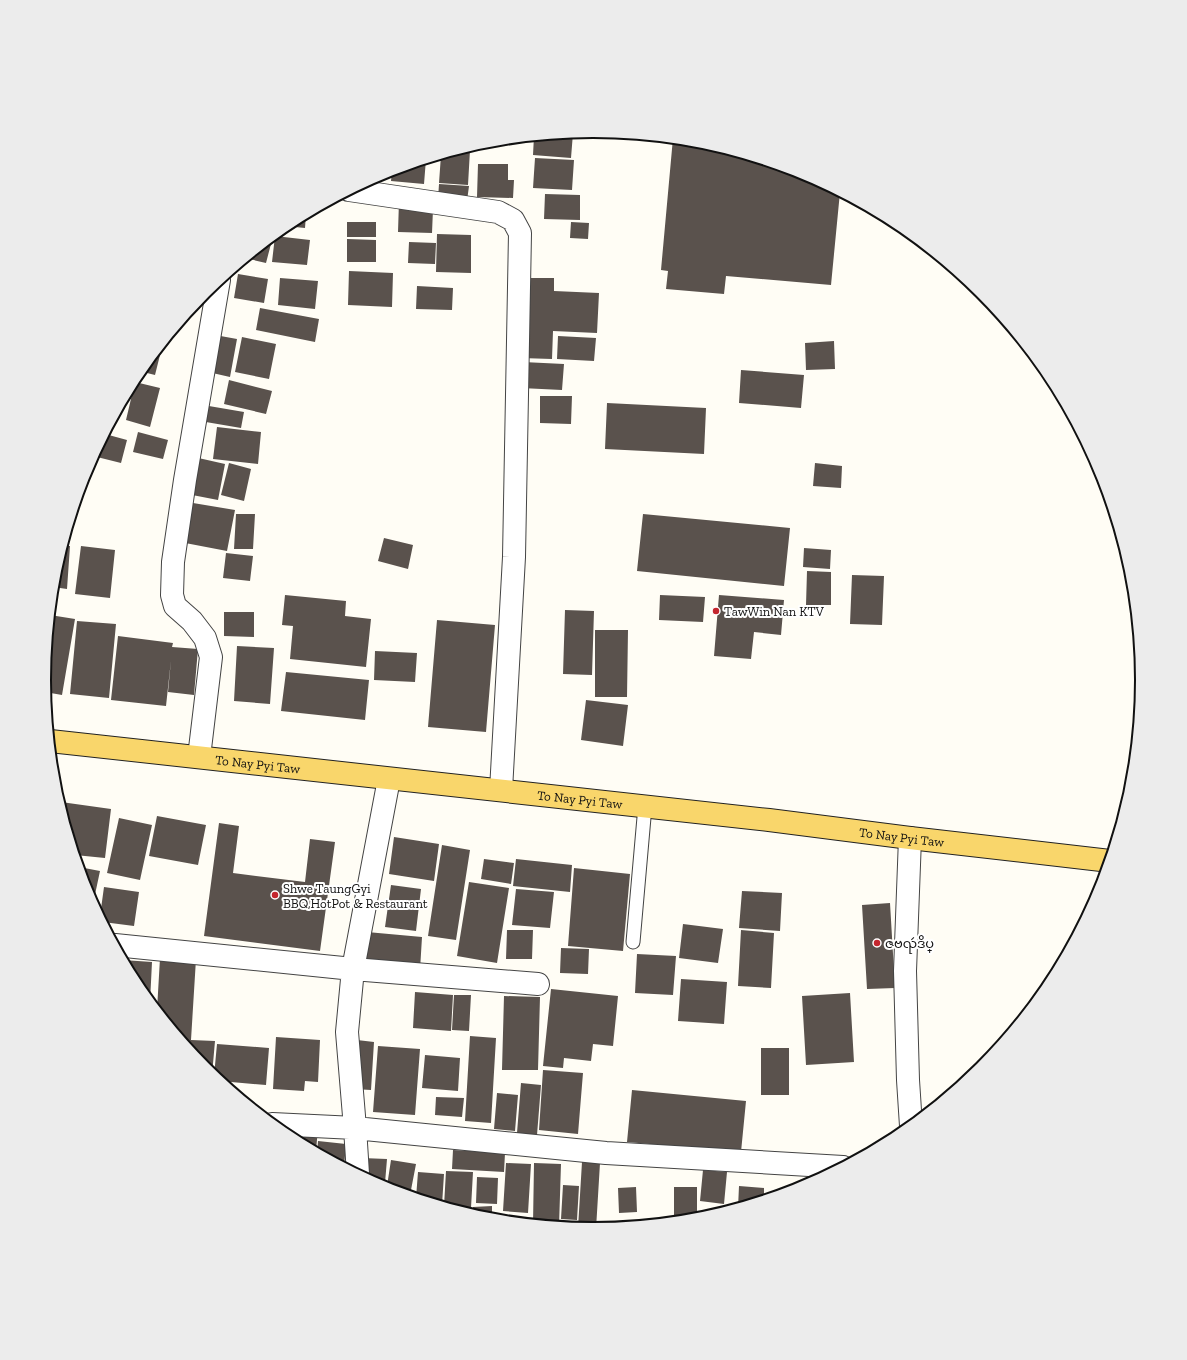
<svg xmlns="http://www.w3.org/2000/svg" width="1187" height="1360" font-family="'Zilla Slab','Noto Sans Myanmar',serif">
  <rect width="100%" height="100%" fill="#fffdf5"/>
  <path fill="#5a524d" d="M573,133L571,158L533,155L534,136Z
    M673,138L701,141L804,172L840,192L831,285L726,276L724,294L666,289L668,271L661,270Z
    M503,139L502,144L484,142L487,141Z
    M458,150H470L468,185L439,183L441,155Z
    M535,158L574,160L572,190L533,188Z
    M426,159L424,184L391,181L392,170Z
    M478,164H508V180H514L513,198L477,197Z
    M439,184L469,186L467,201L438,199Z
    M545,194L580,195V220L544,219Z
    M399,201L433,209L432,233L398,232Z
    M306,214L305,228L285,226L288,223Z
    M347,222H376V237H347Z
    M571,222L589,223L588,239L570,238Z
    M437,234L471,235V273L436,272Z
    M275,236L310,240L307,265L272,262Z
    M269,239L272,240L266,263L245,258Z
    M347,239L376,240V262H347Z
    M409,242L436,243L435,264L408,263Z
    M349,271L393,273L392,307L348,305Z
    M238,274L268,279L264,303L234,298Z
    M280,278L318,281L315,309L278,305Z
    M524,278H554V291L599,293L597,333L553,331L552,359L521,358Z
    M417,286L453,288L452,310L416,309Z
    M260,308L319,319L315,342L256,330Z
    M215,335L237,339L230,377L208,372Z
    M558,336L596,338L594,361L557,359Z
    M242,337L276,344L269,379L235,372Z
    M834,341L835,369L806,370L805,343Z
    M163,343L155,375L139,371H140Z
    M523,362L564,364L562,390L521,388Z
    M741,370L804,375L801,408L739,403Z
    M229,380L272,391L266,414L224,404Z
    M135,382L160,388L150,427L126,420Z
    M540,396H572L571,424L540,423Z
    M607,403L706,408L704,454L605,449Z
    M203,405L244,412L241,428L200,421Z
    M217,427L261,432L258,464L213,459Z
    M138,432L168,440L163,459L133,452Z
    M105,434L127,440L121,463L93,456Z
    M194,457L225,464L218,500L187,494Z
    M229,463L251,469L244,501L221,495Z
    M815,463L842,466L841,488L813,486Z
    M187,502L235,510L227,551L180,542Z
    M236,514H255L253,549H234Z
    M643,514L790,528L784,586L637,571Z
    M384,538L413,545L408,569L378,561Z
    M63,546H70L67,589L53,587L55,573Z
    M81,546L115,550L110,598L75,594Z
    M804,548L831,550L830,569L803,567Z
    M226,553L253,556L250,581L223,578Z
    M807,571L831,572V605H806Z
    M852,575L884,576L882,625L850,624Z
    M285,595L346,601L345,616L371,619L366,667L290,659L293,626L282,625Z
    M660,595L705,597L703,622L659,620Z
    M719,595L784,600L781,635L754,632L751,659L714,656Z
    M565,610L594,611L592,675L563,674Z
    M224,612H254V637L224,636Z
    M50,615L75,619L62,695L45,692L44,680Z
    M437,620L495,625L486,732L428,727Z
    M77,621L116,624L109,698L70,694Z
    M595,630H628L627,697H595Z
    M118,636L173,643L172,647L198,649L194,695L168,692L171,660L166,706L111,700Z
    M237,646L274,648L270,704L234,701Z
    M375,651L417,653L415,682L374,680Z
    M286,672L369,680L365,720L281,711Z
    M586,700L628,705L623,746L581,740Z
    M61,802L111,809L105,858L75,855L61,808Z
    M157,816L206,825L198,865L149,856Z
    M119,818L152,825L140,880L107,873Z
    M219,823L239,826L233,873L305,882L310,839L335,842L320,951L204,936Z
    M394,837L439,844L434,881L389,874Z
    M442,845L470,850L456,940L428,936Z
    M484,859L514,863L511,884L481,879Z
    M516,859L572,865L570,892L513,886Z
    M79,867L100,871L93,904L86,890Z
    M574,868L630,874L623,951L568,946Z
    M469,882L509,888L497,963L457,956Z
    M391,885L421,889L416,931L385,927Z
    M104,887L139,892L134,926L103,922L100,916Z
    M516,889L554,892L550,928L512,925Z
    M742,891L782,893L780,931L739,928Z
    M890,903L895,988L867,989L862,905Z
    M683,924L723,929L718,963L679,958Z
    M507,930H533L532,959H506Z
    M741,930L774,933L771,988L738,986Z
    M367,932L422,937L420,970L364,965Z
    M561,948L589,949L588,974L560,973Z
    M637,954L676,956L673,995L635,993Z
    M160,958L196,959L191,1040L215,1041L212,1075L205,1068L157,1010Z
    M123,960L152,962L150,1002L136,985Z
    M681,979L727,982L724,1024L678,1021Z
    M551,989L618,996L613,1046L593,1044L591,1061L564,1058L563,1068L543,1066Z
    M415,992L453,995L451,1031L413,1028Z
    M850,993L854,1062L806,1065L802,996Z
    M454,995H471L469,1031L452,1030Z
    M504,996L540,997L538,1070H502Z
    M470,1036L496,1038L491,1123L465,1121Z
    M276,1037L320,1040L318,1082L305,1081L304,1091L273,1089Z
    M357,1040L374,1042L371,1090L354,1089Z
    M217,1044L269,1048L266,1085L220,1081L214,1076Z
    M378,1046L420,1049L415,1115L373,1112Z
    M761,1048H789V1095H761Z
    M425,1055L460,1058L458,1091L422,1088Z
    M543,1070L583,1073L578,1134L539,1130Z
    M521,1083L541,1085L537,1135L517,1133Z
    M632,1090L746,1101L741,1152L627,1142Z
    M497,1093L518,1095L515,1131L494,1129Z
    M436,1097L464,1098L462,1117L435,1115Z
    M291,1125L318,1128L316,1151L290,1138Z
    M318,1141L346,1144L344,1167L317,1153Z
    M453,1150L505,1153L504,1172L452,1169Z
    M362,1158L387,1159L385,1183L373,1182L361,1176Z
    M391,1160L416,1164L411,1190L387,1186Z
    M582,1162L600,1163L596,1229L578,1228Z
    M506,1163L531,1164L528,1213L503,1211Z
    M534,1163L561,1164L559,1226L533,1224Z
    M703,1170L727,1172L724,1204L700,1201Z
    M446,1171L473,1172L471,1208L444,1206Z
    M418,1172L444,1174L442,1205L416,1198Z
    M477,1177L498,1178L497,1204L476,1203Z
    M563,1185L579,1186L577,1220L561,1219Z
    M739,1186L764,1188V1200L738,1208Z
    M636,1187L637,1212L619,1213L618,1188Z
    M674,1187H697V1219L674,1222Z
    M492,1206V1220L473,1215V1207Z"/>
  <g fill="none" stroke-linecap="round" stroke-linejoin="round">
    <defs>
      <path id="lane" d="M633,942L645,806"/>
      <path id="street" d="M349,190L498,212L513,220L520,233L514,557L501,790
        M199,757L211,657L205,638L192,621L175,606L172,595L173,562L185,480L219,280
        M910,838L905,971L908,1080L911,1126
        M115,945L353,969L538,984
        M272,1124L355,1128L606,1153L843,1167
        M358,1174L355,1128L347,1032L353,969L389,779"/>
      <g id="primary">
        <path id="s1" d="M50,741L769,820L910,838L1110,861"/>
      </g>
    </defs>
    <use href="#lane" stroke="#444" stroke-width="15"/>
    <use href="#street" stroke="#444" stroke-width="24"/>
    <use href="#primary" stroke="#222" stroke-width="24"/>
    <use href="#lane" stroke="#fff" stroke-width="13"/>
    <use href="#street" stroke="#fff" stroke-width="22"/>
    <use href="#primary" stroke="#f9d66b" stroke-width="22"/>
  </g>
  <g fill="#c4262e" stroke="#fff" stroke-width="1.5">
    <circle cx="716" cy="611" r="4"/>
    <circle cx="275" cy="895" r="4"/>
    <circle cx="877" cy="943" r="4"/>
  </g>
  <g text-anchor="middle" stroke-width="4" stroke-linejoin="round" paint-order="stroke">
    <g font-size="13" fill="#111" stroke="#fff" text-anchor="start">
      <text x="724" y="616">TawWin Nan KTV</text>
      <text x="283" y="893">Shwe TaungGyi<tspan x="283" dy="15">BBQ,HotPot &amp; Restaurant</tspan></text>
      <text x="885" y="948">ဇဗၺဴဒိပ္</text>
    </g>
    <g font-size="13" fill="#111" stroke="#fff">
      <text dy="5" stroke="none"><textPath href="#s1" startOffset="209">To Nay Pyi Taw</textPath></text>
      <text dy="5" stroke="none"><textPath href="#s1" startOffset="533">To Nay Pyi Taw</textPath></text>
      <text dy="5" stroke="none"><textPath href="#s1" startOffset="857">To Nay Pyi Taw</textPath></text>
    </g>
  </g>
  <path d="M0 0H1187V1360H0ZM51 680a542 542 0 1 1 1084 0a542 542 0 1 1-1084 0Z" fill="#ececec" fill-rule="evenodd"/>
  <path fill="none" stroke="#111" stroke-width="2" d="M51 680a542 542 0 1 1 1084 0a542 542 0 1 1-1084 0Z"/>
</svg>
